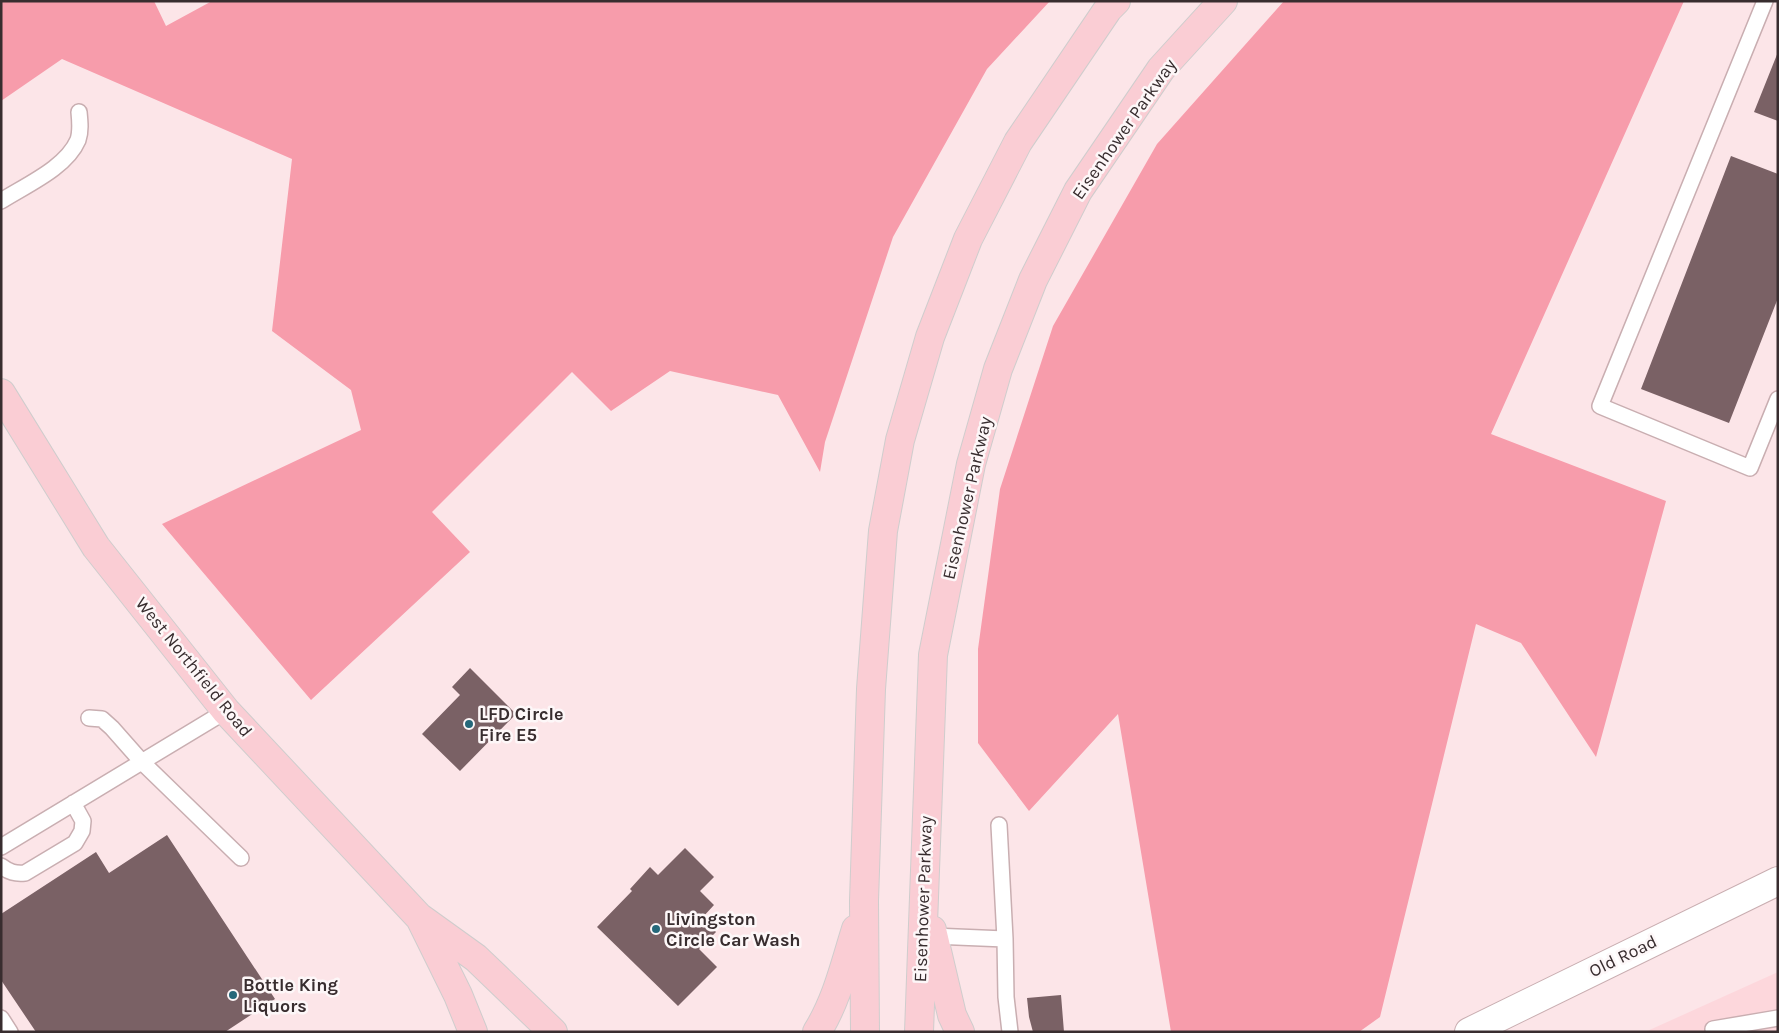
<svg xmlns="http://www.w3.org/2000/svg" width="1779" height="1033" font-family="Karla,sans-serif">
  <rect width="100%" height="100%" fill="#fce5e8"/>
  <path fill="#fdd7dc" d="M1778,972V1032H1645Z"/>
  <path fill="#f79cab" d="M1,1H154L166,26L212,1H1050L987,69L893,237L825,442L820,472L778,395L670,371L611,411L572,372L432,512L470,552L311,700L162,524L361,430L351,390L272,331L292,159L62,59L1,101Z
    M1284,1H1684L1491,434L1666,501L1596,757L1521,643L1476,624L1380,1017L1359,1032H1171L1118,714L1029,811L978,743V649L1000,489L1053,326L1157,144Z"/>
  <path fill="#7a6165" d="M1778,52V121L1754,112Z
    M1731,156L1778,174V298L1729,423L1641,389Z
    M470,668L516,714L460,771L422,734L460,695L452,687Z
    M167,835L275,999L225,1032H36L1,980V914L96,852L109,873Z
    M685,848L714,877L700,891L714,905L702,918L716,932L699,949L717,967L678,1006L597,927L632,891L630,889L650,867L658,875Z
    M1061,995L1064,1032H1033L1029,1017L1027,998Z"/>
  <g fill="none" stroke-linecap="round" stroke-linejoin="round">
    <defs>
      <path id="service" d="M1765,1L1600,406L1750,468L1778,399
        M1,201C26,185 66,168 78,140C81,131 80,122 79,112
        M89,718L102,719L112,728L142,762L241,858
        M999,825L1005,939L1006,997L1010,1032
        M1,847L226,711
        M1,866C9,872 15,874 25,873L75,843L82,831L83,821L73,803
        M933,936L1005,939
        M1,1018L10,1032
        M1713,1029L1778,1018"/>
      <path id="minor" d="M1469,1032L1778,881"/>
      <path id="primary" d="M1,393L96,547L226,711L419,917L476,958L553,1032
        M421,920L458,995L473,1032
        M932,930L952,1015L960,1032
        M817,1032C837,1000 845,964 856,929
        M865,1032L864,901L871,689L883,531L900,440L930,337L968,239L1018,142L1108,9L1116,1
        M919,1032L933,655L971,464L998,369L1033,280L1078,191L1161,69L1223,1"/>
    </defs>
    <use href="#service" stroke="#c9aeb1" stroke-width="18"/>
    <use href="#minor" stroke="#c9aeb1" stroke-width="30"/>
    <use href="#primary" stroke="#cfcdcd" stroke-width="30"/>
    <use href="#service" stroke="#fff" stroke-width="15"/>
    <use href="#minor" stroke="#fff" stroke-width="28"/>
    <use href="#primary" stroke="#facdd4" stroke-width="28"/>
  </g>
  <g fill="#25687a" stroke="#fdf7f8" stroke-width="2">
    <circle cx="469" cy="724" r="5"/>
    <circle cx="656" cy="929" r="5"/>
    <circle cx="233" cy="995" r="5"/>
  </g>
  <g text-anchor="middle" stroke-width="5" stroke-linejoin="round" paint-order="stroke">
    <g font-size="18" fill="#382d2f" stroke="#fdf7f8">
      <text transform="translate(1124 129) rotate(-55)" y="6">Eisenhower Parkway</text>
      <text transform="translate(967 498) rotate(-77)" y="6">Eisenhower Parkway</text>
      <text transform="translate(194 667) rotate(51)" y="6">West Northfield Road</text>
      <text transform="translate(923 899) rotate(-88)" y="6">Eisenhower Parkway</text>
      <text transform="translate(1623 956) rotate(-26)" y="6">Old Road</text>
    </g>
    <g font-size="18" font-weight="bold" fill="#382d2f" stroke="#fdf7f8" text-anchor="start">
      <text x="479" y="720">LFD Circle<tspan x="479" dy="21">Fire E5</tspan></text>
      <text x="666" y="925">Livingston<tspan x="666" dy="21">Circle Car Wash</tspan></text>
      <text x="243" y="991">Bottle King<tspan x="243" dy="21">Liquors</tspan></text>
    </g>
  </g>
  <rect width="1779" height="1033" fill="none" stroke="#382d2f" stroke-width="5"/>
</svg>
